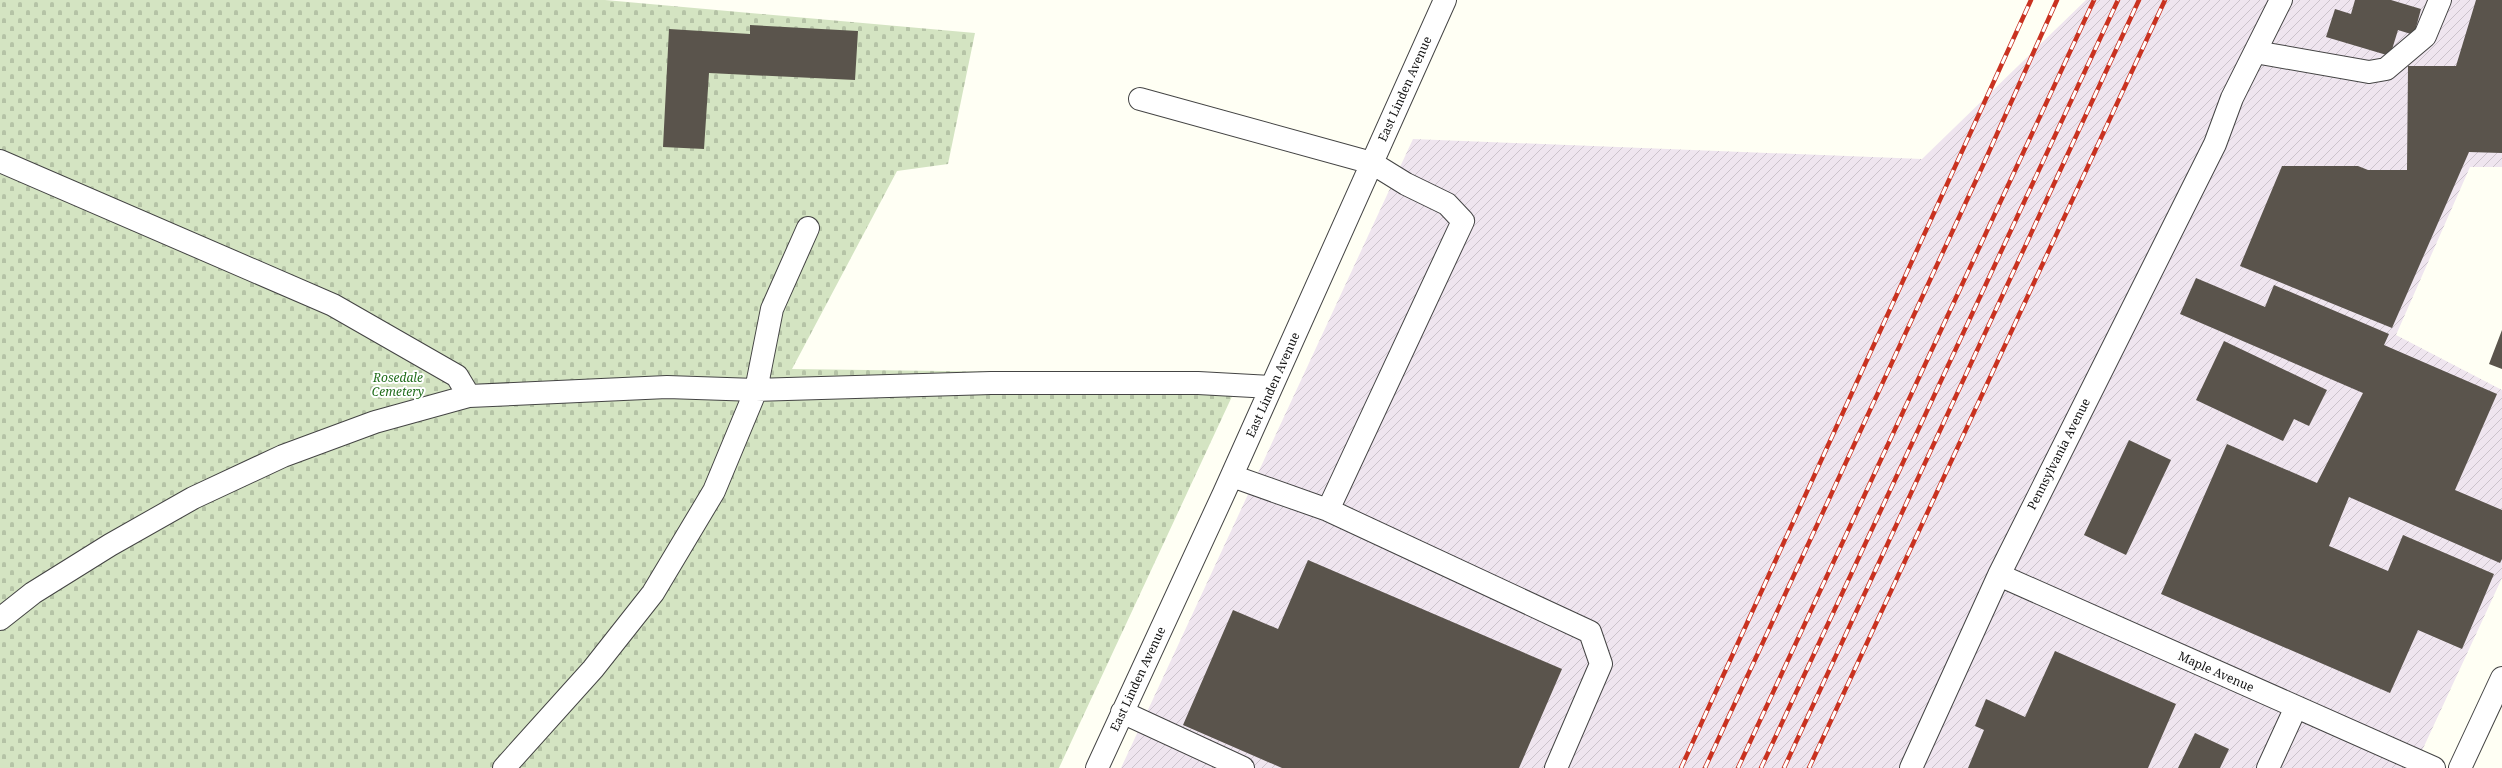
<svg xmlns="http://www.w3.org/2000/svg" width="2502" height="768" font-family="'Noto Serif',serif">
  <defs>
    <pattern id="industrial-furrows" width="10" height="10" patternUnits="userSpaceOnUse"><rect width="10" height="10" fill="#efe5ef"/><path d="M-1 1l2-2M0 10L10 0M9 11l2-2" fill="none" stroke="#ccc3cc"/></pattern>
    <pattern id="cemetery-stones" width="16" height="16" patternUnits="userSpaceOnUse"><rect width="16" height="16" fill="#d4e4c2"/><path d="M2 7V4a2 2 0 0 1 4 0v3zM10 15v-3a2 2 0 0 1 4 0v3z" fill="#b5c3a6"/></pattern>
  </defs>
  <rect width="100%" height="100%" fill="#fffff4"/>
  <path fill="url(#industrial-furrows)" d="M2086,0H2502V167H2470L2396,335L2502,390V578L2414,768H1121L1413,139L1922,159Z"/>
  <path fill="url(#cemetery-stones)" d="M0,0H605L975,33L948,164L897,171L792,369L1242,375L1059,768H0Z"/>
  <path fill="#5a544c" d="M2355,0H2391L2421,9L2414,35L2398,30L2390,56L2326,37L2335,9L2351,14Z
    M2476,0H2502V153L2469,152L2392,328L2240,266L2282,166H2358L2368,170H2407L2408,66H2456Z
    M750,25L858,31L855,80L709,73L704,149L663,147L669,29L750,34Z
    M2196,278L2265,307L2274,285L2389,334L2384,345L2497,394L2455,490L2502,510V559L2500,563L2349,497L2329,546L2388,571L2403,535L2494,574L2462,649L2418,630L2390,693L2161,594L2227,444L2317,483L2363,393L2180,314Z
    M2502,330V369L2489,364Z
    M2224,341L2327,390L2309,426L2294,419L2283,441L2196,400Z
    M2129,440L2171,460L2126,555L2084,535Z
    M1308,560L1562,669L1519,768H1282L1183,725L1233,610L1278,629Z
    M2055,651L2176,704L2148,768H1968L1984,730L1975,726L1986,699L2025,717Z
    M2195,733L2229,749L2220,768H2178Z"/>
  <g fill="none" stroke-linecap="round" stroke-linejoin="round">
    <defs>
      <path id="minor" d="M2255,52L2369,72L2386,69L2425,36L2440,0
        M1140,99L1372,163L1406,184L1447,204L1463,221L1328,510
        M0,161L333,305L457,376L469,396
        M1232,476L1328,510L1590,632L1601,664L1556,768
        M1999,575L2434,768
        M0,619L33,593L110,545L193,498L283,456L375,422L469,396L667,387L756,390L991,383H1198L1271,387
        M1122,712L1243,768
        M504,768L593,669L653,593L714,491L756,390L772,309L808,228
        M1097,768L1224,493L1445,0
        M1911,768L1999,575L2215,144L2232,98L2281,0
        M2268,768L2296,707
        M2460,768L2502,678"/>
    </defs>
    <use href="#minor" stroke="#444" stroke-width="24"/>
    <use href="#minor" stroke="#fff" stroke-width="22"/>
    <defs>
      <path id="rail" d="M1681,768L2031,0
        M1705,768L1984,163L2057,0
        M1738,768L2094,0
        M1761,768L2118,0
        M1784,768L2139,0
        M1809,768L2165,0"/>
    </defs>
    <use href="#rail" stroke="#c93220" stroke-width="4.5"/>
    <use href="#rail" stroke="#fff" stroke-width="3" stroke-dasharray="9" stroke-linecap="butt"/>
  </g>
  <g text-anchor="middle" stroke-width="4" stroke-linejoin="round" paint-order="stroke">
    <g font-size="12" fill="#111" stroke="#fff">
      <text transform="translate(1405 89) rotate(-66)" y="4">East Linden Avenue</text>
      <text transform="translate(1273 385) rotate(-66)" y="4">East Linden Avenue</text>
      <text transform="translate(2059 454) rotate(-63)" y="4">Pennsylvania Avenue</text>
      <text transform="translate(2216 672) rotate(24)" y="4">Maple Avenue</text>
      <text transform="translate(1138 679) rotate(-65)" y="4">East Linden Avenue</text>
    </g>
    <g font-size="12" font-style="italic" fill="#216d1c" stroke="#fff">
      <text x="398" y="382">Rosedale<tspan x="398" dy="14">Cemetery</tspan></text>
    </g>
  </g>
</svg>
